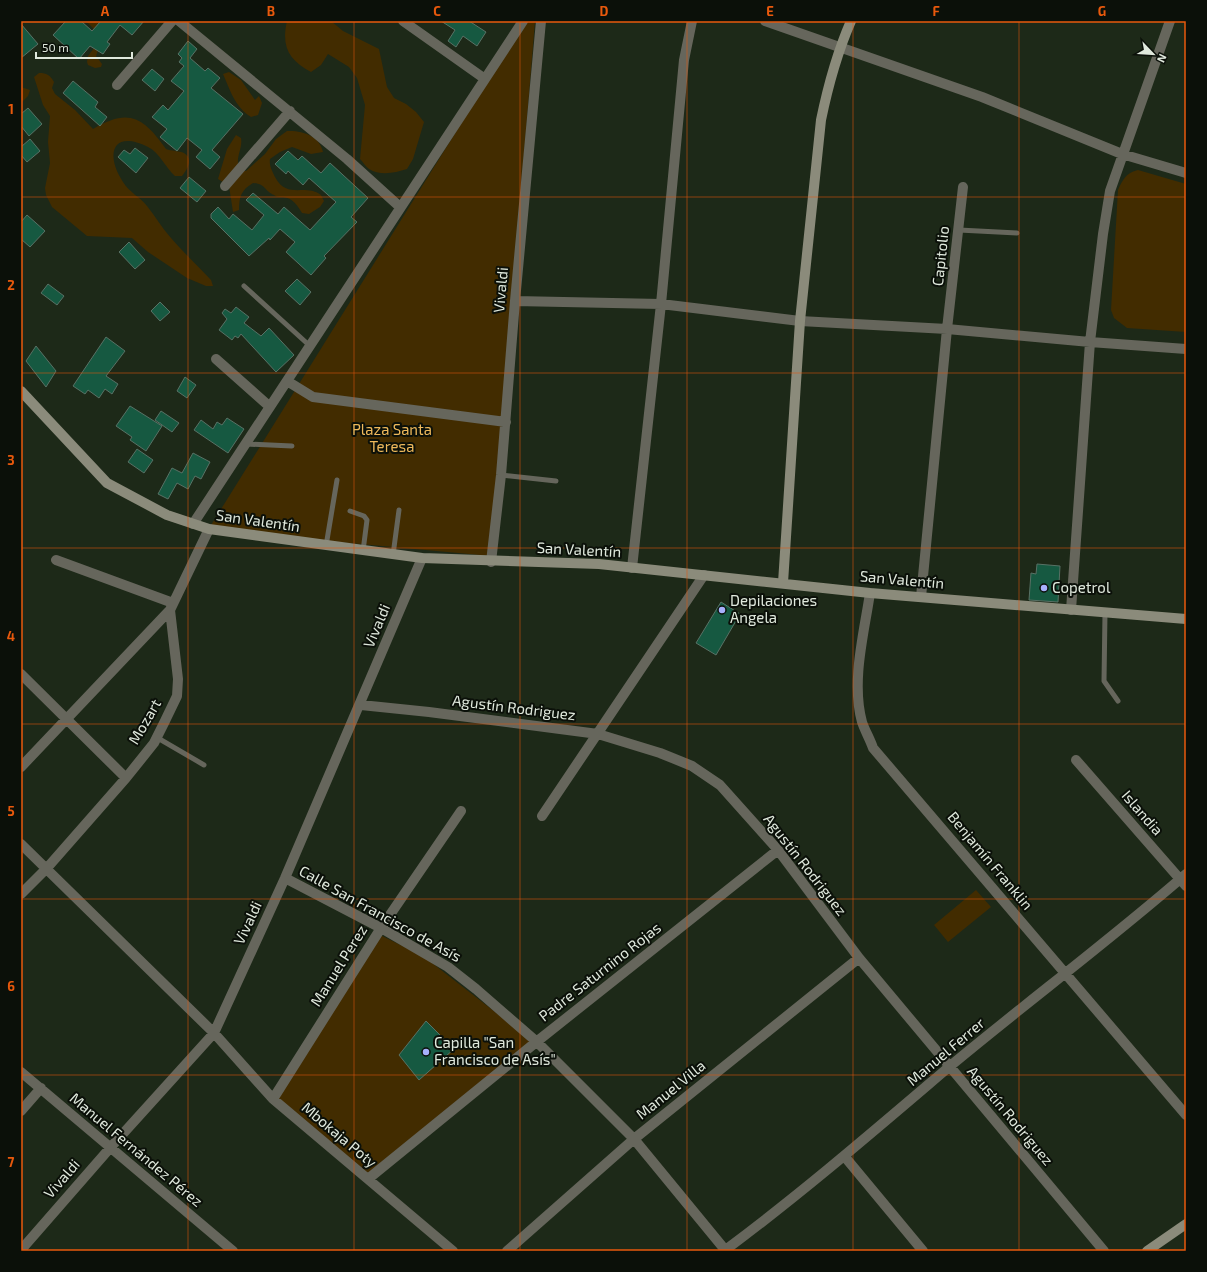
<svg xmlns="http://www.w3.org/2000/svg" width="1207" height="1272" font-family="'Exo 2',sans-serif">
  <rect width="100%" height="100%" fill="#1d2918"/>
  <path fill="#422c00" d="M86,21H96L100,26V44L96,56L102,64L101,67L95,68L88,65L87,62L88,56L94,48L98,33Z
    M287,21H331L343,31L379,49L387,87L394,98L406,104L416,112L424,122L413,159L407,169C395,173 380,176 369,169C366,167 363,162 360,159L365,105L357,78L349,67L328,54L321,65L311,72C289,60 281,47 287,21Z
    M525,21H535L491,556L208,530Z
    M229,72L241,80L255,100L259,96L262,103L258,115L251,117C235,107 230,90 223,74Z
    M39,73C47,73 50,75 54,82L52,88L55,94L75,110L93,129C128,108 143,116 166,149C171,151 180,151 184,153C194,159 187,170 182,176H175C165,167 160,153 148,147C112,129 105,155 123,182C129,192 140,197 147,206C155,216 162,228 171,238C183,252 198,266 211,280L213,286H206L187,278L148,252L132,238L87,236L52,207L46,195L45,188L50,163L48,142L50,116L43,105L34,77Z
    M21,87L30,90L28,96L21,103Z
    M287,131C302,130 320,136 323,152L311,154L292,147L280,152L270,159C269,166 272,170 275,177C287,200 305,183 321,195L324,201L320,207L309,214L302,213C297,205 293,198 283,197C280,197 276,197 274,195C264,191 266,184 253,183C241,190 239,197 239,210L233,212L229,186L218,179L227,149L236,135L241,138C243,150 234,158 240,170L246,171L265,154L276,139Z
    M1138,170L1186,184V332L1127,328L1114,318L1111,310L1118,190C1123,179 1126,173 1138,170Z
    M976,890L991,907L948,942L934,925Z
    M378,934L423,956L535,1043L368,1179L273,1099Z"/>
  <path fill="#165941" stroke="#587165" d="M66,21H81L92,31L101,21H144L132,35L120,25L107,42L110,44L103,54L90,46L79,59L53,35Z
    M441,21H469L486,32L477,46L463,36L456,47L448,41L455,30Z
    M21,24L38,44L21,58Z
    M188,41L197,49L190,58L205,71L208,68L220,78L211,88L243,114L212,150L220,157L210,169L196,157L202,150L187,138L177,151L160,137L167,129L152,117L163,105L168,110L184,91L171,81L184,66L179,62L182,58L178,54Z
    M152,69L164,79L155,91L142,80Z
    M73,81L98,102L95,107L107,117L100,126L63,93Z
    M28,108L42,124L29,136L21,126V114Z
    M30,139L40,151L27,162L21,155V147Z
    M135,148L148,158L136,173L118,157L124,150L130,154Z
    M288,151L298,160L302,156L321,173L330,163L368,198L351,217L357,222L324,256L326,258L311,275L286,252L295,242L280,229L270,240L269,238L249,256L211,218V214L218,207L229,219L233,214L252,230L264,215L246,200L253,193L278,214L284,207L310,230L336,202L309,178L303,185L288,171L286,174L275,164Z
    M189,177L206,191L197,202L180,188Z
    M27,215L45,231L30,247L21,239V222Z
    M129,242L145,260L135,269L119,252Z
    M297,279L311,292L300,305L285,291Z
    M48,284L64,296L57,305L41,293Z
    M160,302L170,312L160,321L151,311Z
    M236,307L249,317L244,323L261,336L269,328L294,355L276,372L241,334L238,338L235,336L232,340L219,330L227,319L222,313L225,309L231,313Z
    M106,337L125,351L106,376L118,384L112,394L105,389L99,398L88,390L85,394L73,386Z
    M36,346L56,371L46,387L26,361Z
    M185,377L196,385L187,398L177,391Z
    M130,406L162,426L146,451L130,440L132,437L116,426Z
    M161,411L179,423L172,432L155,420Z
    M227,418L244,429L228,453L194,430L201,420L213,429L217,422L222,425Z
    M137,449L153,460L144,473L128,462Z
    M193,453L210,462L201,479L195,476L188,489L177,483L168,499L158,494L172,468L182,473Z
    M1037,564L1060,566L1058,602L1029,600L1031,573L1036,574Z
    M721,602L740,614L716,655L696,643Z
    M426,1021L454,1049L419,1080L399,1055Z"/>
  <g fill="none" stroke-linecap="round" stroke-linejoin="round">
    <path stroke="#66665c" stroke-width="5" d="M959,230L1017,233
      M244,286L310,346
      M246,444L292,446
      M501,475L556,481
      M350,511L364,516L367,520L363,551
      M326,546L337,480
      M393,555L399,510
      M1105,613L1104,681L1118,701
      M156,737L204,765"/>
    <path stroke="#66665c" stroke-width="10" d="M179,21L347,159L400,207
      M403,21L485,79
      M765,21L982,97L1122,154L1186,173
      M117,85L172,21
      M225,186L290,111
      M515,301L661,304L800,321L947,329L1090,342L1186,349
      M216,359L270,407
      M287,381L313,397L506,422
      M193,524L523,21
      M56,560L173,603
      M491,562L501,475L515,301L541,21
      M632,568L661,304L684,60L692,21
      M870,593C864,634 851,681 862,722C865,731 870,739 873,748L1186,1115
      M921,597L947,329L963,187
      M1071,610L1090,342L1103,234L1110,191L1170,21
      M21,674L126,778
      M361,705L429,712L598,734L660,753L692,766L720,785L778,850L859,958L1104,1251
      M1076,760L1186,886
      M21,767L170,610
      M542,816L704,575
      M21,844L214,1033L273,1099L453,1251
      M285,878L381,928L448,967L476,989L537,1042L634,1139L726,1251
      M21,894L47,868L126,778L154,743L164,723L177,696L178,679L170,610L209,529
      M21,1072L233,1251
      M273,1099L381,928L461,811
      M21,1111L41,1088
      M845,1157L923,1251
      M368,1179L535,1043L778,850
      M21,1250L110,1148L214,1033L285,878L422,558
      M507,1251L634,1139L859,958
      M724,1251C802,1193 875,1130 949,1067C1027,1002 1109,941 1186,874"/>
    <path stroke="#8b8b7b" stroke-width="10" d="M21,391L107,483L167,515L209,529L422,558L599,564L870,593L1186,619
      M783,583L800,321L821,120C828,86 837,53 851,21
      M1147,1251L1186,1224"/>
  </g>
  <path fill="none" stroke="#e8590c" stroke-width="1" stroke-opacity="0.55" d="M188,21V1251M354,21V1251M520,21V1251M687,21V1251M853,21V1251M1019,21V1251M21,197H1186M21,373H1186M21,548H1186M21,724H1186M21,899H1186M21,1075H1186"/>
  <g fill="#a7b1fc" stroke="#0b1009" stroke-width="1.5">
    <circle cx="1044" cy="588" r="4"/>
    <circle cx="722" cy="610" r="4"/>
    <circle cx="426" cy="1052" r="4"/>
  </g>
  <g text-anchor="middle" stroke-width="4" stroke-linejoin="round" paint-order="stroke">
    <g font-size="15" fill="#e0e9dd" stroke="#0b1009">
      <text transform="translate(941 256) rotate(-84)" y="5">Capitolio</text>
      <text transform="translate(501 290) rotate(-85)" y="5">Vivaldi</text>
      <text transform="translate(258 521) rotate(8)" y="5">San Valentín</text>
      <text transform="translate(579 550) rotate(3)" y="5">San Valentín</text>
      <text transform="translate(902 580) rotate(5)" y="5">San Valentín</text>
      <text transform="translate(377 626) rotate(-67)" y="5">Vivaldi</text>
      <text transform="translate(514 708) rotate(7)" y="5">Agustín Rodriguez</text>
      <text transform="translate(145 722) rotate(-60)" y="5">Mozart</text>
      <text transform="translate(1142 813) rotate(49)" y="5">Islandia</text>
      <text transform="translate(990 861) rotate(50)" y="5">Benjamín Franklin</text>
      <text transform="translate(805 865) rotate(52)" y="5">Agustín Rodriguez</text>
      <text transform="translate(380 914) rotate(29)" y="5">Calle San Francisco de Asís</text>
      <text transform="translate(248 923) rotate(-65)" y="5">Vivaldi</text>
      <text transform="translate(339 966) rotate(-58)" y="5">Manuel Perez</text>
      <text transform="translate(600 972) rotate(-38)" y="5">Padre Saturnino Rojas</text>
      <text transform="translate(946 1052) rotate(-40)" y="5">Manuel Ferrer</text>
      <text transform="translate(671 1090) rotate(-39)" y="5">Manuel Villa</text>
      <text transform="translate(1010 1116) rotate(50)" y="5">Agustín Rodriguez</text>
      <text transform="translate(339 1135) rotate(40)" y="5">Mbokaja Poty</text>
      <text transform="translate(136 1150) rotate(40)" y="5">Manuel Fernández Pérez</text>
      <text transform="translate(62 1179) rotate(-49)" y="5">Vivaldi</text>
    </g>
    <g font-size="15" fill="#eeb95b" stroke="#0b1009">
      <text x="392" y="435">Plaza Santa<tspan x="392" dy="17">Teresa</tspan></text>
    </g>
    <g font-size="15" fill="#e0e9dd" stroke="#0b1009" text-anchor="start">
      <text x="1052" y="593">Copetrol</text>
      <text x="730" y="606">Depilaciones<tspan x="730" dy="17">Angela</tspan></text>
      <text x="434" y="1048">Capilla "San<tspan x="434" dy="17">Francisco de Asís"</tspan></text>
    </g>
  </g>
  <rect width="1207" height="1272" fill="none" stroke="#0b1009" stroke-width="44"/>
  <g transform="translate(1153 54) rotate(115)" stroke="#0b1009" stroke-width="3" paint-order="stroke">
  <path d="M0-3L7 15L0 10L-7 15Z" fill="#e0e9dd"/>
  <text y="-6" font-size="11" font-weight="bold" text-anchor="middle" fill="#e0e9dd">N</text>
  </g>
  <path d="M36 52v6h96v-6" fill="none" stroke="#e0e9dd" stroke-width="2"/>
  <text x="42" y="52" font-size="12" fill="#e0e9dd" stroke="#0b1009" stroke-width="3" paint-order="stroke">50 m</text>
  <rect x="22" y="22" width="1163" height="1228" fill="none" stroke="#e8590c" stroke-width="1.5"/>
  <g font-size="13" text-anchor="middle" font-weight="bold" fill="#e8590c">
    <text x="105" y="16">A</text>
    <text x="271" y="16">B</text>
    <text x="437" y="16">C</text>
    <text x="604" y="16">D</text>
    <text x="770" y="16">E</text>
    <text x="936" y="16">F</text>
    <text x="1102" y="16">G</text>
    <text x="11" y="114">1</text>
    <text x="11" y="290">2</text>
    <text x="11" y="465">3</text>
    <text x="11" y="641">4</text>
    <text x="11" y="816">5</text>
    <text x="11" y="991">6</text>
    <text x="11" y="1167">7</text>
  </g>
</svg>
